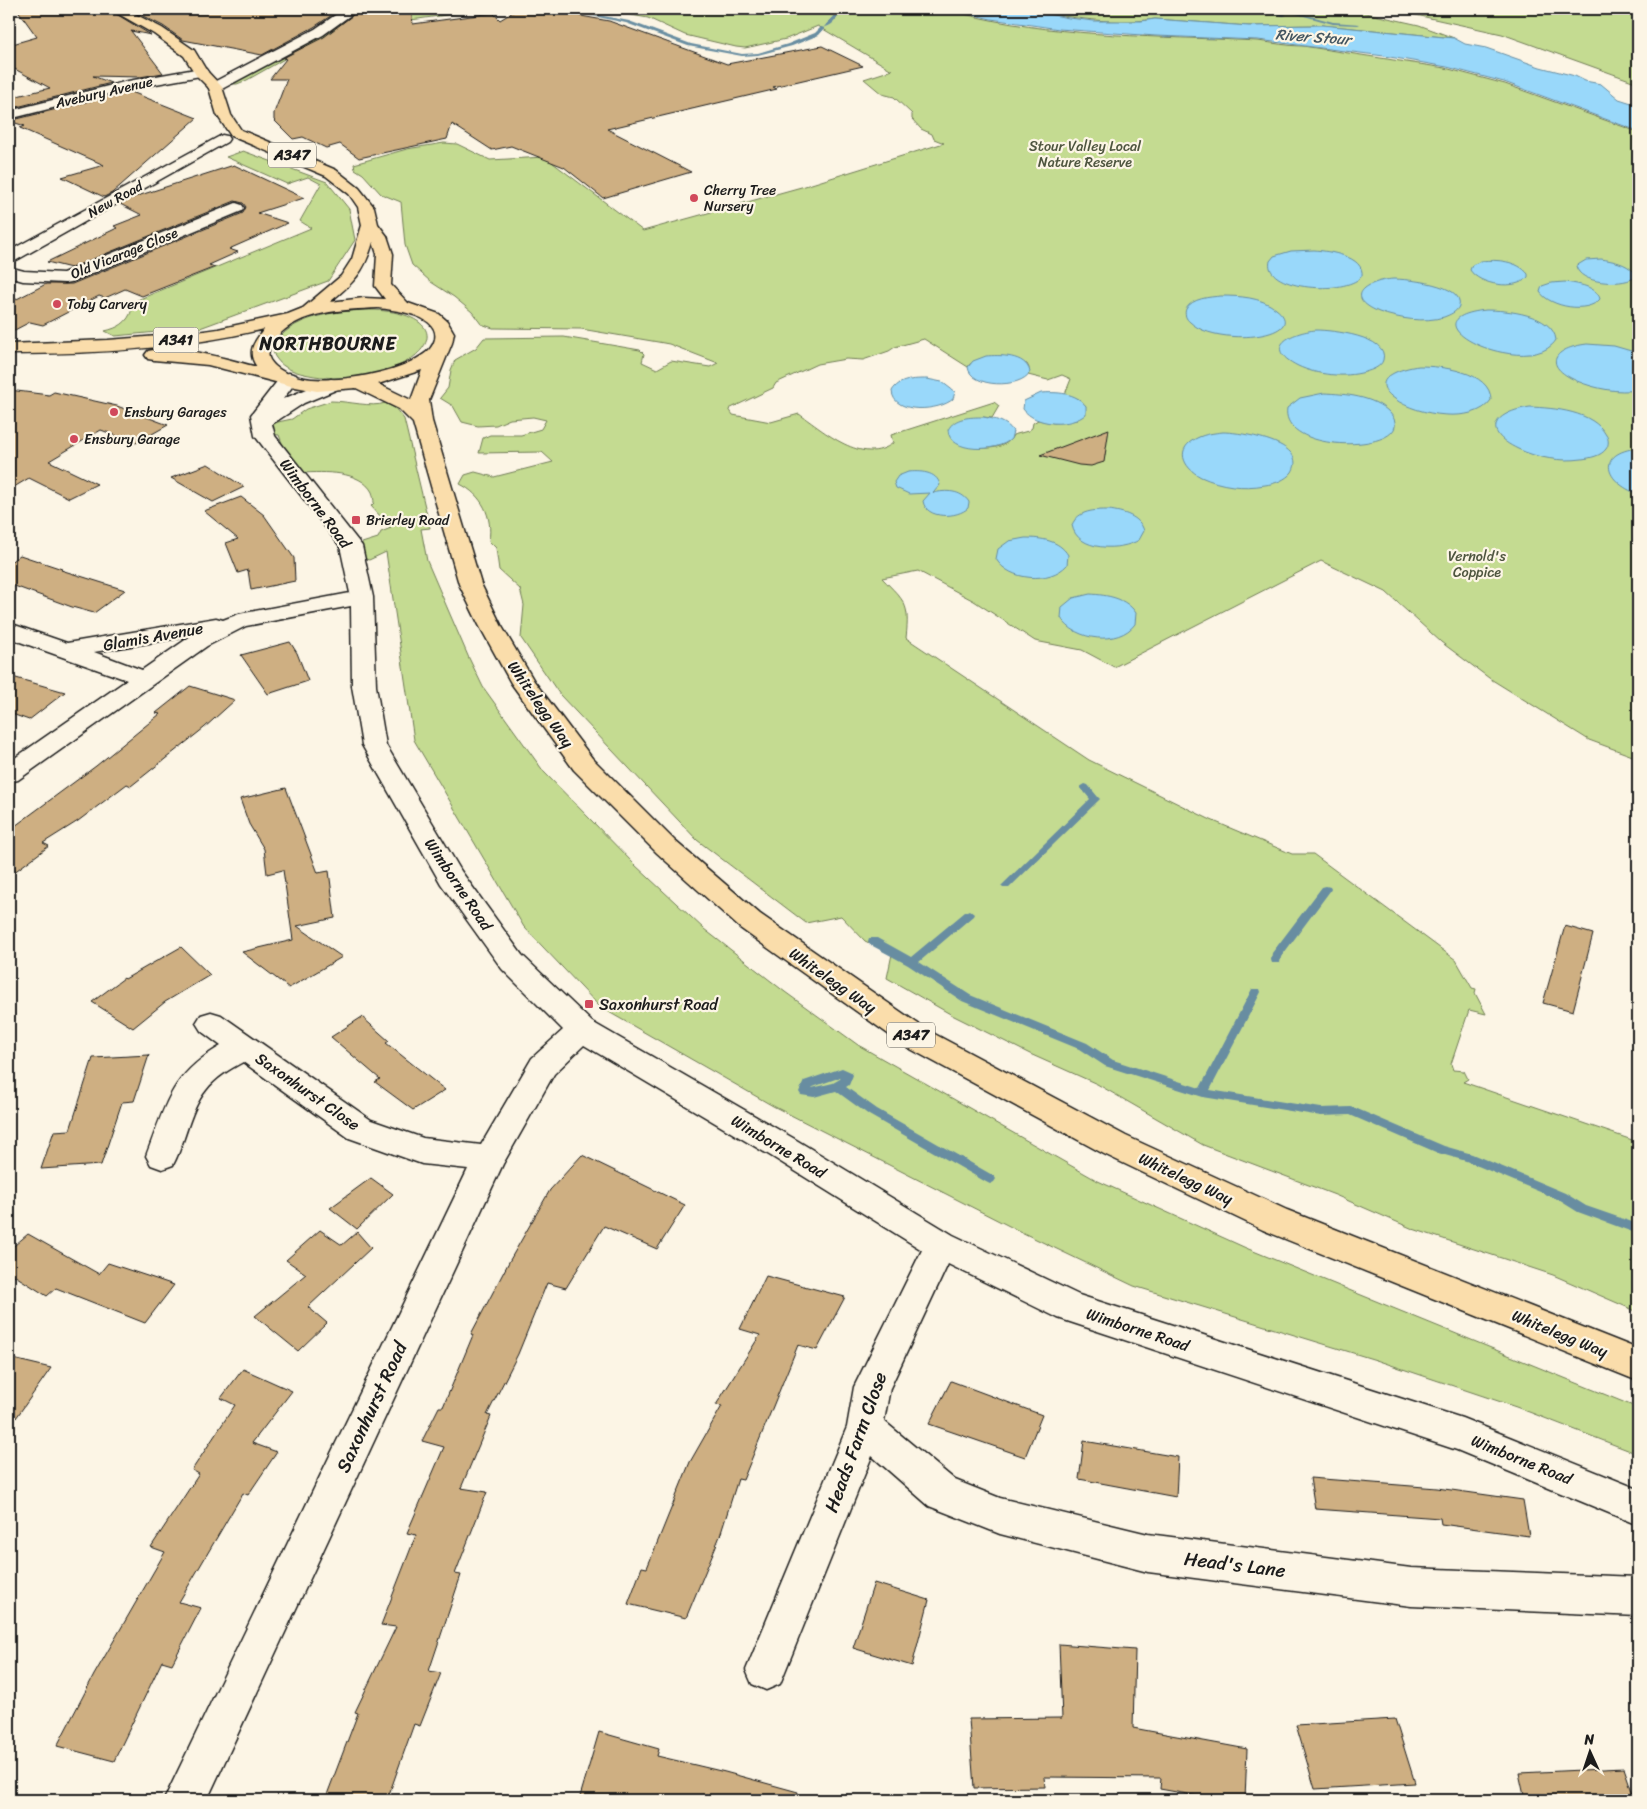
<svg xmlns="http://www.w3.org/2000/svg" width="1647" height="1809" font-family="Sriracha,sans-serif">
  <rect width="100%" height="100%" fill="#fcf5e5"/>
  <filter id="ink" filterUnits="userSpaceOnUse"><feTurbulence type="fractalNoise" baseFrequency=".02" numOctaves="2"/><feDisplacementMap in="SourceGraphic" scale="10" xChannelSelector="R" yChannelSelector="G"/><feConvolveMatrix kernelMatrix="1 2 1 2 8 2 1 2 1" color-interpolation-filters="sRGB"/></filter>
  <g filter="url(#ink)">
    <path fill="#c4db91" stroke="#707c56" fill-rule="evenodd" d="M349,9H488L411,20L295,53L247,80L237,84H227Z
      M598,9H945C1033,34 1125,36 1216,39C1230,40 1244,40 1258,41C1273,43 1288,46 1303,46L1445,68L1505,84L1638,132V758L1589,740L1489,678L1441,642L1386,592L1321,561L1114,667L1082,650L1035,641L974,601L918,571L882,578C905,602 910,603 906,638L1089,760L1211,820L1292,854H1313L1456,960L1472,988L1476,989L1475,993L1486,1014L1469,1010L1451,1064L1453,1070L1464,1071L1468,1079L1463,1082L1638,1142V1312L1553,1275L1413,1229L1335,1195L1203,1145L1097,1084L1030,1054L952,1015L887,978L892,954L865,941L841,916L806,923L697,840L560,695L521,638L524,605L520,589L499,570L496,548L489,541C493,516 482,495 460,484L465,475L475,472L494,477L553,462L542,452L479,453L483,438L490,435H521L541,429L546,420L533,417L510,419L496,425L478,426L462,422L453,406L440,398L448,388L451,370L455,360L476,348L484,338L564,337L640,350L644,354L642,362L657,369L671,361L710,367L718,363L669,344L658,342L581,329L493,328L481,324L472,312L454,297L431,282L412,265L405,245L401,202L381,194L363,174L355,169L354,164L407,149L444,143L457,144L490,160L545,157L643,231L805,186L944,143L934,139L932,134L921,129L912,119V114L894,97L882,94L864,79L892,70L818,26L786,39L745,48L736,47L685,35L648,18ZM924,339L968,367L970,364C994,352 1002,356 1027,364L1029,368L1028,375L1048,380L1062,375L1071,379L1065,394L1079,399L1086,406L1077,420L1054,423L1038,420L1033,423L1032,428L1028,431L1013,435C1006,452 976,449 962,445L983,417L992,418L999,406L994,402L891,435L893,443C863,467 824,431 799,414L771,422L733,415L729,409L773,388L776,383L817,364L846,359L863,360L889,351L895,347Z
      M1020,9H1348L1419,25L1454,38L1322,25L1249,26L1155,19C1109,26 1065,16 1020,9Z
      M1400,9H1638V83L1502,34L1398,11Z
      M243,151L327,182L349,209L355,240L328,281L200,328L115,336L105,331C118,328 128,323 132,309L123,306L311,228L300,221L321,184L308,177L287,184L226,157Z
      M375,310C387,311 400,312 412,318C441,332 423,354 402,364C374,377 339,381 309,375C298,373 283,369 276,358C272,353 273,346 277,341C295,314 345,310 375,310Z
      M331,401C348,401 372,408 385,403L395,408L404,419L430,528L421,529L427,561L468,656L483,687L544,772L635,865L704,929L785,992L858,1045L1098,1181L1246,1248L1638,1408V1454L1516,1407L1376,1360L1134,1286L1015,1229L773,1106L600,1007L524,927L414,740L386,552L369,560L362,558L358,551L362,543L378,538L381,532L391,528L371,506L374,503C374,500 373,495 372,492C360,470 324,472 302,473L281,450L282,443L279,435L268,434L270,425L273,423L292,419L306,409Z"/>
    <path fill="#99d8fa" stroke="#678da1" d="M949,9H1020L1069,18L1094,21H1141L1155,19L1249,26L1322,25L1454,38L1465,44L1486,48L1540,67L1575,76L1585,81L1601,84L1619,99L1638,105V131L1504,82L1447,67L1384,56L1258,40L1156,36L1059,29L991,19Z
      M1314,250C1328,251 1365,256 1362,276C1346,296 1263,290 1270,261L1274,256L1291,251Z
      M1601,259C1613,261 1626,263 1634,272V278C1620,286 1580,284 1576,266L1586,260Z
      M1481,261C1497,259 1518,261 1528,274V277C1516,291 1479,285 1470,270L1472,265Z
      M1393,279C1406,279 1465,284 1459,306C1457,312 1449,315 1444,317C1424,323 1399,319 1379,312C1342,296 1368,281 1393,279Z
      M1565,282C1577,284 1597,286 1600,299C1588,314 1550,307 1540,292L1542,286L1551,283Z
      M1221,296C1239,296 1261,297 1276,309C1313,337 1216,348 1190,322C1186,319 1184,314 1186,309C1192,298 1210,297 1221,296Z
      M1486,310C1506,310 1553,314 1556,340C1530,382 1395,320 1486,310Z
      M1316,330C1330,330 1390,336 1383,360C1381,367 1372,370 1365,372C1344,378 1317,375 1298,366C1260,347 1292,332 1316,330Z
      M1587,344L1614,346L1638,353V390C1618,393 1596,389 1577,381C1541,365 1554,348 1587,344Z
      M986,356C999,355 1026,354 1030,372C1021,389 970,388 968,367L973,361Z
      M1419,366C1440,366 1491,371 1491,400C1475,425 1416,415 1395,399C1366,379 1401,368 1419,366Z
      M927,379L942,382L955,392L953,399C940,411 893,415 892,391C899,379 914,379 927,379Z
      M1041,393C1056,392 1076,392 1086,406V414C1071,428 1035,426 1023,409L1024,401Z
      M1324,393C1345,394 1373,396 1389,412C1427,452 1279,458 1287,408L1300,398Z
      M1530,407C1554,408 1593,411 1606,435C1609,439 1609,445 1606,449C1601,456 1590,458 1582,459C1561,462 1537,458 1518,449C1480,431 1495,412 1530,407Z
      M983,417C995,419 1006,421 1013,431L1011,439C998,452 949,454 948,430C954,417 971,417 983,417Z
      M1223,432C1239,432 1310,442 1292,472C1286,480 1274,484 1265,485C1243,489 1221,486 1201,477C1182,467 1175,448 1197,438C1205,434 1214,433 1223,432Z
      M1638,448V494C1605,482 1595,453 1638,448Z
      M908,472C919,471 937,471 940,485L933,493C946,490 961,490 969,502L968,508C958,518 926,520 923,501L930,493L909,494L896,488L894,482L898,476Z
      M1109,510C1123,512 1140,516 1144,531L1139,540C1121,551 1077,552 1072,525C1078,510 1095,510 1109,510Z
      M1025,538C1041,538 1059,540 1068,555L1067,565C1050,584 1009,581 996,559L998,549L1009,541Z
      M1090,594C1108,595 1126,598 1136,613L1135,624C1119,646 1075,641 1061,618L1062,607L1073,598Z"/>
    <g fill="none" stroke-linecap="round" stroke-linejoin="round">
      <path fill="#678da1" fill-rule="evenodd" d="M561,9H568L629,21L691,44L742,54L758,53L788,44L815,33L821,27L825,28L819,35L792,46L758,55L742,56L688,46L626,23Z
        M1265,9H1271L1287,15L1283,16Z
        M1279,9H1285L1333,22L1360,24L1358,25L1333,24Z
        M835,14L839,15C836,20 831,27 824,27Z
        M1085,784L1088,785L1098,797L1100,799L1098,801L1009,888H1003L1001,886L1003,884L1090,799L1080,787Z
        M1326,886L1330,887L1331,889L1330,891L1281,957L1280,963H1272L1271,960L1272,953L1322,887Z
        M969,910L974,914L973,916L919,962L970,995L1087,1043L1113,1060L1200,1088L1252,989H1260L1261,992L1210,1090L1321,1108L1351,1107L1355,1108L1444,1146L1472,1154L1565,1193L1586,1206L1638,1224V1234L1578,1212L1557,1199L1466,1161L1438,1153L1350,1115L1321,1116L1203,1097L1105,1066L1079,1049L962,1001L908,965L869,944L868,941L869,938H877L911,957L965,912Z
        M842,1068L851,1072L853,1075L849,1085L846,1087L877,1109L994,1176L996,1179L994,1182L990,1184L986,1182L869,1115L836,1091L814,1097L801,1095L799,1092L804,1081ZM841,1077L840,1079L833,1083L812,1088L813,1087Z"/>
    </g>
    <path fill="#ceaf82" stroke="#1c1c1c" d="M17,9H108L151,35L131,31L163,73L140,77L93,76L111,83L9,109V98L50,88L9,66V45L37,37Z
      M129,9H341L314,27L262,55L183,40L163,26Z
      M361,9H411L413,24L493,13L500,20L518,9L553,11L609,21L727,64L822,46L863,66L773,87L777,89L607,129L691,172L603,198L564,167L511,146L492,150L452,124L447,139L359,158L340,144L326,148L303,137L293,139L274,120V113L287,79H270L286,59L283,58L324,37Z
      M129,91L197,118L112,193L104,197L62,177L104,165L20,128L25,126L9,121Z
      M234,165L304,198L257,213L288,223L229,249L238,252L209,265L215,267L142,296L125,289L105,298L99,296L43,325L30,322L9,333V303L46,284H72L243,213L246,207L243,203L235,201L71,268L47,262L117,228L114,226L142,215L120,204L128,199Z
      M9,390L49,395L54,392L117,406L168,425L136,443L101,430L49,461L97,484L69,498L29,478L9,490Z
      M1109,429L1104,462L1091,466L1079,465L1040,455Z
      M208,464L244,487L213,502L171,478Z
      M241,497L264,515L294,558L295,581L251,590L248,570L238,573L226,543L238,539L204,511Z
      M20,555L62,569L61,570L125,590L94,613L72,607L9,584V563Z
      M290,642L297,653L308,681L268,694L241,655Z
      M9,676L65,692L29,720L9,713Z
      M190,686L235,700L204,728L131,786L127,784L78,821L43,843L49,846L9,876V828L11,829L96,766L160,714L156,713Z
      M286,788L318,873L329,871L335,918L297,926L342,957L289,988L242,952L293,940L283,870L267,874L264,849L249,824L240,799Z
      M1565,926L1593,934L1573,1011L1543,1003Z
      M181,947L210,975L165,1002L133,1028L92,1002L124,978L125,979Z
      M362,1017L389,1041L386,1043L445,1090L413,1110L375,1082L380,1079L331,1037Z
      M149,1055L134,1101L122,1102L101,1165L41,1169L54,1131L70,1130L93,1058Z
      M582,1155L685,1205L657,1249L604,1226L566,1288L547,1283L518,1354L487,1415L491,1416L461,1488L487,1492L455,1574L461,1575L429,1671L441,1673L420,1726L414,1724L387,1800H325L358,1713L355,1712L396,1627L381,1625L416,1535L407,1533L444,1447L422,1441L439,1407H443L473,1335L471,1334L510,1260L550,1190Z
      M371,1178L393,1194L357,1229L330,1208Z
      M320,1230L342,1245L357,1232L371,1248L308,1307L327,1323L298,1351L255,1316L306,1274L286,1260Z
      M28,1234L99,1274L108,1263L174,1285L145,1323L56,1288L47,1296L9,1272V1250Z
      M766,1276L845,1297L817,1350L798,1345L743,1480L738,1479L720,1536L686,1618L628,1604L642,1567L647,1568L690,1462L722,1406L716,1405L760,1335L740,1329Z
      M9,1358L51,1368L9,1428Z
      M243,1369L292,1391L252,1443L277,1452L248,1495L243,1493L179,1602L201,1608L172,1664L162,1661L114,1761L57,1746L94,1675L165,1552L151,1547L199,1474L192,1470L235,1405L221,1398Z
      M951,1381L1042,1415L1025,1457L929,1424Z
      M1084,1441L1178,1457L1176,1497L1079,1479Z
      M1310,1478L1437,1488L1523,1500L1529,1536L1441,1524L1440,1518L1315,1509Z
      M874,1583L929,1600L912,1666L853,1648Z
      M1059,1644L1135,1650L1133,1728L1247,1749L1245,1800H1220L1160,1789L1161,1778L1044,1777L1045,1787L974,1788L969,1719L1062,1718Z
      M1395,1719L1415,1783L1315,1789L1296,1725Z
      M599,1732L659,1749L657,1756L725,1772L798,1792L796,1800H579Z
      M1624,1768L1635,1800H1525L1519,1773Z"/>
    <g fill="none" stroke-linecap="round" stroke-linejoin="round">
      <defs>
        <path id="street" d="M344,9H359L323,35L220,90H210L208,87L210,84L315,29Z
          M201,68L206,69L208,72L206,75L128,89L9,119V111L128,81Z
          M222,135L227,136L229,139L227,142L15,261L9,263V251Z
          M236,203L242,205L244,208L242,211L71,282L65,283L23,281L9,277V267L24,271L63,273Z
          M289,373L296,375L298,379L283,399L331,379L338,381L340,385L338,389L304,403L272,424L275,436L362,546L373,597L376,686L386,745L461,871L522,955L592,1022L793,1138L953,1235L1079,1295L1462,1418L1638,1489V1525L1457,1450L1058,1318L948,1264L890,1388L884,1421L955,1480L1000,1498L1148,1534L1411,1568L1638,1577V1616L1411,1606L1148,1572L1000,1534L929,1506L872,1456L780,1684L766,1690L752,1684L746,1670L847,1427L854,1387L922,1250L771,1156L584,1045L554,1074L503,1164L207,1800H164L468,1169L422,1164L349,1138L243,1062C230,1069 216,1077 206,1090C189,1111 186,1141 173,1165L162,1169L151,1165L146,1156C166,1105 170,1075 221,1046L201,1031L196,1023L201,1015L211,1012L221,1015L371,1120L423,1138L481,1145L532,1058L563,1030L502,969L441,884L362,745L352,686L351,606L246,626L207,646L18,780L9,782V762L127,680L9,638V623L67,643L216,618L223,620L239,614L350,593L340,546L255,436L251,415L282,375ZM191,636L142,670L94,652Z"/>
        <path id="primary" d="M110,9H125L162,28L194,50L206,70L222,87L231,115L241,130L336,170L359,188L374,207L378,224L387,236L393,254L391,285L408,303L439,314L447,321L454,333L452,343L429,400L432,421L481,584L501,625L534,681L592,758L675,841L760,914L927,1030L1126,1136L1287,1210L1638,1349V1381L1263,1230L1104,1154L905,1046L740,928L657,853L574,770L511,683L479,625L459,584L413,423L399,409L356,388L317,391L295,387L208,365L154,360L148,359L145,355L148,351C178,344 227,359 257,367C246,352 254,342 264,329C181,349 94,354 9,354V344L108,340L183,334L218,329L288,314L303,308L341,276L352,259L362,225L358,207L349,194L326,176L231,136L217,115L209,88L196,75L184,56L154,34ZM373,242L377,254L375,286L385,299L364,298L330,302C354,282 364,273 373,242ZM378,308C395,310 440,315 435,339C433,347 428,352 421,356C393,376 292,395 270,360C266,353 271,344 275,339C299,310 344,310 378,308ZM422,370L411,400L378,384Z"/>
      </defs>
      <use href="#street" stroke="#1c1c1c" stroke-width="3"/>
      <use href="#primary" stroke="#1c1c1c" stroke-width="3"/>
      <use href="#street" fill="#fcf5e5" fill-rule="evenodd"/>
      <use href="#primary" fill="#faddab" fill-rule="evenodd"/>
    </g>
  </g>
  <g fill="#d1495b" stroke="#fcf5e5" stroke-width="2">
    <circle cx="694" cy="198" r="5"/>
    <circle cx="57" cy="304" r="5"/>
    <circle cx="114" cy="412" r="5"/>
    <circle cx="74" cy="439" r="5"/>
    <rect x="351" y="515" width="10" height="10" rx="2.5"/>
    <rect x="584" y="999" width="10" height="10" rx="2.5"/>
  </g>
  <g text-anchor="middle" stroke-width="4.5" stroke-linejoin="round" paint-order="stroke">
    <g font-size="14" fill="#1c1c1c" stroke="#fcf5e5">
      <text transform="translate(104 92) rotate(-13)" y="5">Avebury Avenue</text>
      <text transform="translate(115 199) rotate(-29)" y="5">New Road</text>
      <text transform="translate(124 253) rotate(-22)" y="5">Old Vicarage Close</text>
    </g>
    <g font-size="14" fill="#4e553f" stroke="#fcf5e5">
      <text x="1085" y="151">Stour Valley Local<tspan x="1085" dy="16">Nature Reserve</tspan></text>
      <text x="1477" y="561">Vernold's<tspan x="1477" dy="16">Coppice</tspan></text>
    </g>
    <g font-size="14" fill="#1c1c1c" stroke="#fcf5e5" text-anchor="start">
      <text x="704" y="195">Cherry Tree<tspan x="704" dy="16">Nursery</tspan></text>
      <text x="67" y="309">Toby Carvery</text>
      <text x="124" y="417">Ensbury Garages</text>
      <text x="84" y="444">Ensbury Garage</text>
      <text x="366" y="525">Brierley Road</text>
    </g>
    <g font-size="15" font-style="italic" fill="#42545f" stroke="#fcf5e5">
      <text transform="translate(1313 37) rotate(4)" y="5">River Stour</text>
    </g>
    <g fill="#fcf5e5" stroke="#5f5d58" stroke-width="1">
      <rect x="268" y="142.5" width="48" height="25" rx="4"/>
      <rect x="153.5" y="327.5" width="45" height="25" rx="4"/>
      <rect x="887" y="1022.5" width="48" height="25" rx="4"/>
    </g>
    <g font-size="15" font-weight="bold" fill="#1c1c1c">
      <text x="292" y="160">A347</text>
      <text x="176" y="345">A341</text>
      <text x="911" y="1040">A347</text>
    </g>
    <g font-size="16" fill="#1c1c1c" stroke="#fcf5e5">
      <text transform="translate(316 503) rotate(53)" y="6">Wimborne Road</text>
      <text transform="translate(153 636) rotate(-10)" y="6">Glamis Avenue</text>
      <text transform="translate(541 704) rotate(55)" y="6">Whitelegg Way</text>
      <text transform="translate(459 884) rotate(56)" y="6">Wimborne Road</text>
      <text transform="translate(833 980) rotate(35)" y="6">Whitelegg Way</text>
      <text transform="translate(308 1091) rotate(35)" y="6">Saxonhurst Close</text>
      <text transform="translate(779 1146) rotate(31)" y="6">Wimborne Road</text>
      <text transform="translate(1186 1178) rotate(25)" y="6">Whitelegg Way</text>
      <text transform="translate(1138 1329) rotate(18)" y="6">Wimborne Road</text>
      <text transform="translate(1560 1333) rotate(22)" y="6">Whitelegg Way</text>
      <text transform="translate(1522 1459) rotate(22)" y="6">Wimborne Road</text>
    </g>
    <g font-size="16" fill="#1c1c1c" stroke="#fcf5e5" text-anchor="start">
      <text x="599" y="1010">Saxonhurst Road</text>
    </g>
    <g font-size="18" font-weight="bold" letter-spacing="1" fill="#1c1c1c" stroke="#fcf5e5">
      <text x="328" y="350">NORTHBOURNE</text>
    </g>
    <g font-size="19" fill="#1c1c1c" stroke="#fcf5e5">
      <text transform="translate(371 1407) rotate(-65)" y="7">Saxonhurst Road</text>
      <text transform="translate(855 1442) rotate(-70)" y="7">Heads Farm Close</text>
      <text transform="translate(1235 1564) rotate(7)" y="7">Head's Lane</text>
    </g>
  </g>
  <rect width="1647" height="1809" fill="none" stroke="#fcf5e5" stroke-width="30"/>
  <rect x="15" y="15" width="1617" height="1779" fill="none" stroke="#1c1c1c" stroke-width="2" filter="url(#ink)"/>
  <g transform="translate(1590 1752) rotate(357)" stroke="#fcf5e5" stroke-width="4" paint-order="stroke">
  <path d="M0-4L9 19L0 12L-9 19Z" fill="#1c1c1c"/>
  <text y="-8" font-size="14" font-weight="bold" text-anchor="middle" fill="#1c1c1c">N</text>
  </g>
</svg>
